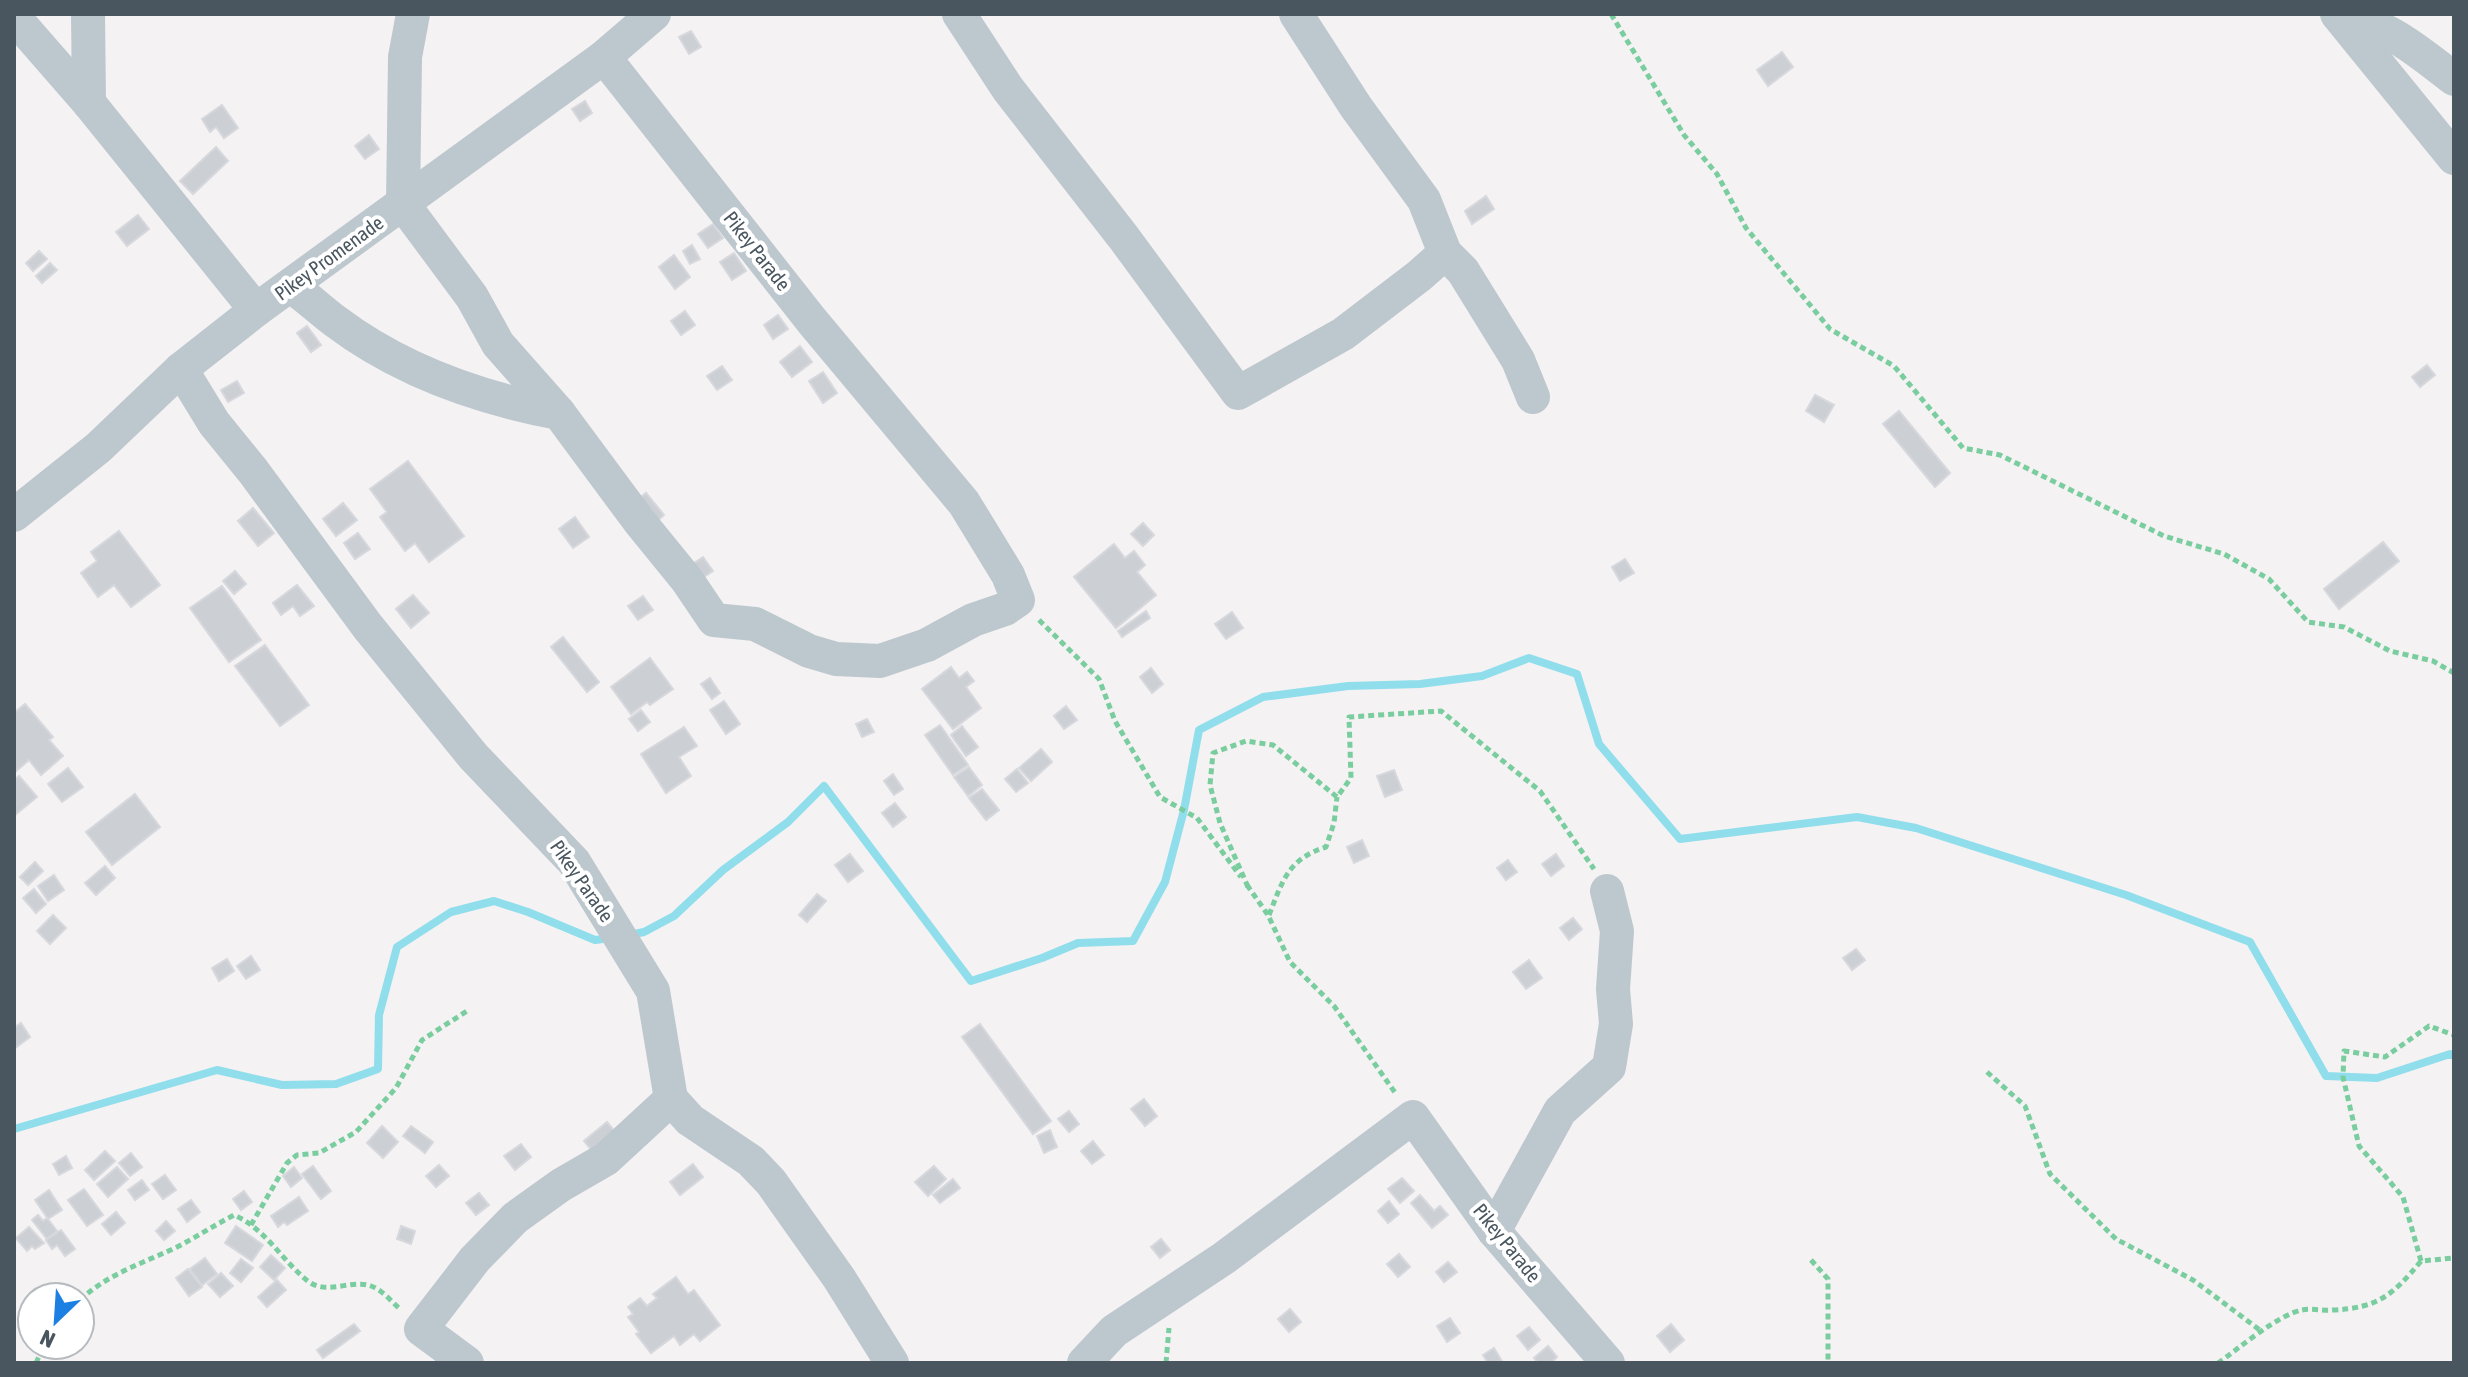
<svg xmlns="http://www.w3.org/2000/svg" width="2468" height="1377" font-family="'Asap Condensed',sans-serif">
	<rect width="100%" height="100%" fill="#f4f2f2"/>
	<g fill="none" stroke-linecap="round" stroke-linejoin="round">
		<g stroke="#90deec" stroke-width="8">
			<path d="M629,935L644,932L674,916L723,870L788,822L824,786L971,981L1042,958L1078,943L1133,941L1165,882L1184,810L1199,730L1263,697L1348,686L1420,684L1482,676L1529,658L1577,674L1599,744L1680,839L1857,817L1916,828L2126,895L2250,942L2326,1076L2377,1078L2450,1054L2454,1056"/>
			<path d="M14,1129L217,1070L282,1085L336,1084L378,1069L379,1015L397,947L451,912L494,901L528,912L595,940L611,938"/>
		</g>
	</g>
	<g fill="#cccfd4" stroke="#d6d8dd" stroke-width="2">
		<path d="M691,31L701,47L689,54L679,37Z"/>
		<path d="M1782,52L1793,67L1768,86L1757,70Z"/>
		<path d="M585,101L592,113L580,121L572,109Z"/>
		<path d="M222,105L238,128L224,138L216,127L210,132L202,119Z"/>
		<path d="M369,135L379,149L365,159L355,146Z"/>
		<path d="M216,147L228,161L193,194L180,181Z"/>
		<path d="M1486,196L1494,209L1472,224L1465,211Z"/>
		<path d="M138,215L149,229L127,246L116,232Z"/>
		<path d="M713,224L723,238L708,248L698,234Z"/>
		<path d="M692,245L700,259L690,264L683,251Z"/>
		<path d="M39,251L47,259L33,271L26,263Z"/>
		<path d="M734,253L746,271L732,280L720,262Z"/>
		<path d="M674,255L690,277L675,289L659,267Z"/>
		<path d="M50,263L57,270L42,283L36,276Z"/>
		<path d="M685,311L695,325L681,335L671,321Z"/>
		<path d="M778,315L788,329L773,339L764,325Z"/>
		<path d="M307,326L321,345L311,352L297,333Z"/>
		<path d="M800,346L812,362L792,377L780,362Z"/>
		<path d="M2427,365L2435,375L2420,387L2412,377Z"/>
		<path d="M722,366L732,380L717,390L707,376Z"/>
		<path d="M823,372L837,393L823,403L809,381Z"/>
		<path d="M237,381L244,393L228,402L221,390Z"/>
		<path d="M1815,395L1834,405L1824,422L1806,411Z"/>
		<path d="M1899,411L1950,473L1935,487L1883,424Z"/>
		<path d="M408,461L464,536L429,562L415,543L405,551L380,517L387,512L370,489Z"/>
		<path d="M646,493L664,515L655,523L637,500Z"/>
		<path d="M343,503L357,520L336,536L323,519Z"/>
		<path d="M253,508L274,533L258,546L238,521Z"/>
		<path d="M575,517L589,537L573,548L559,529Z"/>
		<path d="M1143,523L1154,535L1143,546L1131,534Z"/>
		<path d="M119,531L160,585L131,607L114,585L98,597L81,573L97,561L91,552Z"/>
		<path d="M358,533L370,549L355,559L344,543Z"/>
		<path d="M2383,542L2399,561L2339,609L2324,589Z"/>
		<path d="M1114,544L1125,558L1134,551L1145,565L1137,572L1156,595L1116,628L1074,577Z"/>
		<path d="M703,557L713,571L698,581L688,567Z"/>
		<path d="M1625,559L1634,573L1620,581L1612,567Z"/>
		<path d="M235,571L246,584L234,594L223,581Z"/>
		<path d="M297,585L314,606L300,616L293,606L281,615L273,603Z"/>
		<path d="M222,586L261,640L229,662L190,608Z"/>
		<path d="M413,595L429,613L411,628L396,609Z"/>
		<path d="M643,596L653,610L638,620L628,606Z"/>
		<path d="M1146,611L1150,618L1122,637L1118,631Z"/>
		<path d="M1232,612L1243,628L1226,639L1215,624Z"/>
		<path d="M563,637L599,682L587,692L551,647Z"/>
		<path d="M265,645L309,705L280,726L235,666Z"/>
		<path d="M650,658L673,689L650,705L647,702L631,714L611,687Z"/>
		<path d="M951,667L959,678L967,672L974,681L966,687L981,708L953,729L922,689Z"/>
		<path d="M1151,668L1163,684L1152,693L1140,677Z"/>
		<path d="M710,678L720,693L712,699L701,684Z"/>
		<path d="M724,701L740,724L726,734L710,710Z"/>
		<path d="M25,704L53,737L49,740L63,756L41,775L29,760L14,773V713Z"/>
		<path d="M1066,706L1077,720L1064,729L1054,716Z"/>
		<path d="M641,710L650,722L638,731L629,719Z"/>
		<path d="M867,719L874,732L862,737L856,724Z"/>
		<path d="M940,725L968,765L953,775L925,735Z"/>
		<path d="M962,726L978,747L966,756L951,735Z"/>
		<path d="M684,727L697,746L679,757L691,776L666,793L641,754Z"/>
		<path d="M1041,749L1052,762L1031,781L1019,768Z"/>
		<path d="M969,767L982,785L968,796L954,777Z"/>
		<path d="M68,768L83,787L62,802L48,784Z"/>
		<path d="M1017,769L1028,783L1016,792L1005,779Z"/>
		<path d="M1394,770L1402,790L1385,797L1377,776Z"/>
		<path d="M893,774L903,789L894,795L884,781Z"/>
		<path d="M19,776L37,797L14,816V780Z"/>
		<path d="M982,789L999,810L986,820L969,798Z"/>
		<path d="M135,794L160,827L112,865L86,832Z"/>
		<path d="M895,803L906,817L893,827L882,813Z"/>
		<path d="M1362,840L1369,856L1354,863L1347,847Z"/>
		<path d="M850,854L863,871L848,882L835,865Z"/>
		<path d="M1556,854L1564,866L1551,876L1542,864Z"/>
		<path d="M1508,860L1517,872L1506,880L1497,868Z"/>
		<path d="M35,862L43,871L28,885L20,877Z"/>
		<path d="M105,866L115,878L96,895L85,883Z"/>
		<path d="M54,875L64,890L48,901L38,886Z"/>
		<path d="M34,889L46,904L36,913L23,898Z"/>
		<path d="M817,894L826,901L807,922L799,915Z"/>
		<path d="M53,915L66,928L50,944L37,931Z"/>
		<path d="M1573,918L1582,929L1569,940L1560,928Z"/>
		<path d="M1856,949L1865,960L1852,970L1843,958Z"/>
		<path d="M251,956L260,970L246,979L237,966Z"/>
		<path d="M227,959L234,971L219,981L212,968Z"/>
		<path d="M1529,960L1542,978L1526,989L1513,972Z"/>
		<path d="M21,1023L30,1037L14,1049V1028Z"/>
		<path d="M980,1024L1051,1121L1033,1134L962,1037Z"/>
		<path d="M1144,1099L1157,1116L1145,1126L1131,1109Z"/>
		<path d="M1069,1111L1079,1124L1069,1132L1058,1119Z"/>
		<path d="M607,1122L616,1133L593,1152L584,1141Z"/>
		<path d="M382,1126L398,1142L383,1158L367,1143Z"/>
		<path d="M411,1126L433,1142L425,1153L403,1136Z"/>
		<path d="M1050,1130L1057,1147L1044,1153L1037,1136Z"/>
		<path d="M1093,1141L1104,1155L1092,1164L1081,1151Z"/>
		<path d="M521,1144L531,1157L515,1170L504,1156Z"/>
		<path d="M105,1151L115,1161L94,1180L85,1170Z"/>
		<path d="M131,1153L142,1167L130,1176L119,1163Z"/>
		<path d="M66,1156L72,1168L59,1175L53,1164Z"/>
		<path d="M693,1164L703,1177L680,1195L670,1182Z"/>
		<path d="M439,1165L449,1176L436,1187L426,1176Z"/>
		<path d="M313,1166L331,1191L321,1199L302,1174Z"/>
		<path d="M934,1166L946,1179L928,1196L915,1182Z"/>
		<path d="M117,1167L128,1179L108,1197L97,1184Z"/>
		<path d="M294,1167L302,1178L291,1187L283,1176Z"/>
		<path d="M165,1175L176,1190L163,1199L152,1184Z"/>
		<path d="M1402,1178L1414,1191L1400,1203L1388,1189Z"/>
		<path d="M953,1179L960,1188L940,1203L933,1195Z"/>
		<path d="M142,1180L149,1190L135,1200L128,1190Z"/>
		<path d="M84,1189L103,1215L87,1226L68,1200Z"/>
		<path d="M49,1190L62,1210L48,1219L35,1200Z"/>
		<path d="M244,1191L252,1202L241,1210L233,1199Z"/>
		<path d="M479,1193L489,1205L476,1215L466,1203Z"/>
		<path d="M1420,1195L1434,1211L1440,1206L1448,1215L1432,1228L1411,1203Z"/>
		<path d="M299,1197L308,1211L287,1225L284,1222L278,1227L271,1216Z"/>
		<path d="M191,1200L200,1212L187,1222L178,1209Z"/>
		<path d="M1389,1201L1399,1214L1388,1223L1378,1211Z"/>
		<path d="M116,1212L125,1223L111,1235L102,1224Z"/>
		<path d="M38,1215L43,1221L47,1218L57,1231L47,1239L32,1220Z"/>
		<path d="M166,1221L175,1231L164,1240L156,1231Z"/>
		<path d="M236,1226L263,1245L252,1261L225,1243Z"/>
		<path d="M401,1226L415,1231L411,1244L397,1239Z"/>
		<path d="M29,1227L44,1243L35,1249L32,1246L27,1251L16,1238Z"/>
		<path d="M61,1230L75,1249L65,1256L57,1245L52,1249L46,1240Z"/>
		<path d="M1161,1239L1170,1250L1160,1258L1151,1247Z"/>
		<path d="M1399,1254L1410,1267L1398,1277L1387,1264Z"/>
		<path d="M271,1255L285,1268L274,1280L260,1267Z"/>
		<path d="M205,1258L217,1274L202,1285L190,1269Z"/>
		<path d="M241,1259L253,1268L241,1282L230,1273Z"/>
		<path d="M1448,1262L1457,1272L1444,1282L1436,1272Z"/>
		<path d="M188,1269L202,1287L189,1296L176,1278Z"/>
		<path d="M221,1273L233,1286L220,1297L208,1284Z"/>
		<path d="M676,1277L688,1294L694,1290L720,1325L700,1341L694,1334L680,1345L674,1336L651,1353L636,1334L639,1332L628,1317L633,1314L628,1307L640,1298L647,1306L657,1298L653,1294Z"/>
		<path d="M277,1280L286,1290L267,1307L258,1297Z"/>
		<path d="M1290,1309L1301,1322L1289,1332L1278,1319Z"/>
		<path d="M1450,1318L1460,1333L1447,1342L1437,1326Z"/>
		<path d="M354,1324L360,1331L323,1358L317,1350Z"/>
		<path d="M1671,1324L1684,1340L1670,1352L1657,1336Z"/>
		<path d="M1529,1327L1540,1340L1528,1350L1517,1336Z"/>
		<path d="M1548,1346L1557,1357L1551,1363H1538L1534,1358Z"/>
		<path d="M1494,1348L1503,1363H1488L1483,1355Z"/>
	</g>
	<g fill="none" stroke-linecap="round" stroke-linejoin="round">
		<g stroke="#7acd9f" stroke-width="5" stroke-dasharray="6 4" stroke-linecap="butt">
			<path d="M1611,14L1684,135L1717,174L1746,228L1830,329L1894,366L1963,448L2000,455L2164,536L2224,554L2269,579L2308,622L2344,627L2390,651L2433,661L2454,673"/>
			<path d="M1039,620L1099,679L1115,721L1160,797L1197,818L1241,877"/>
			<path d="M1247,885L1268,915L1290,962L1334,1006L1396,1094"/>
			<path d="M1248,887L1220,823L1210,785L1213,753L1246,741L1273,745L1337,797L1351,778L1349,717L1441,711L1540,791L1594,869"/>
			<path d="M1269,915C1283,880 1288,859 1326,847L1334,823L1337,797"/>
			<path d="M1987,1072L2025,1106L2050,1174L2116,1239L2193,1280L2261,1331"/>
			<path d="M251,1225L287,1163L297,1155L319,1153L356,1132L396,1088L422,1040L467,1011"/>
			<path d="M1811,1260L1828,1279V1363"/>
			<path d="M2421,1261L2403,1197L2359,1146L2343,1077L2344,1051L2385,1057L2429,1026L2454,1035"/>
			<path d="M80,1300C109,1273 144,1263 179,1246C198,1236 215,1225 234,1215C265,1228 283,1262 309,1282C328,1295 351,1279 371,1286C382,1290 391,1301 400,1309"/>
			<path d="M36,1363L44,1345"/>
			<path d="M1166,1363L1169,1328"/>
			<path d="M2218,1363C2238,1349 2279,1314 2302,1310C2312,1308 2323,1311 2333,1310C2378,1308 2393,1295 2421,1261L2454,1258"/>
		</g>
		<g stroke="#bdc7ce" stroke-width="34">
			<path d="M88,14L89,103"/>
			<path d="M413,14L405,57L403,204L472,297L498,344L559,413"/>
			<path d="M959,14L1008,89L1124,238L1238,393L1343,334L1419,276L1445,253"/>
			<path d="M1296,14L1356,107L1424,200L1445,253L1463,271L1518,360L1533,397"/>
			<path d="M2337,14L2454,158"/>
			<path d="M2339,16C2381,20 2421,53 2454,79"/>
			<path d="M14,17L89,103L256,310"/>
			<path d="M292,287C307,297 320,310 335,321C401,371 479,398 559,413L639,521L687,580L714,620L755,624L809,651L836,659L880,661L927,645L973,620L1005,609L1018,600L1008,575L964,503L812,321L604,57"/>
			<path d="M181,369L214,423L253,471L368,627L473,756L574,862L653,991L671,1099L690,1120L751,1161L771,1182L839,1278L892,1363"/>
			<path d="M14,515L98,448L181,369L256,310L604,57L654,14"/>
			<path d="M1494,1231L1560,1111L1609,1067L1616,1024L1613,989L1617,931L1607,891"/>
			<path d="M467,1363L421,1329L475,1259L515,1218L561,1185L606,1159L671,1099"/>
			<path d="M1084,1363L1114,1331L1224,1258L1413,1117L1494,1231L1608,1363"/>
		</g>
	</g>
	<g text-anchor="middle" stroke-width="8" stroke-linejoin="round" paint-order="stroke">
		<g font-size="20" fill="#49565f" stroke="#fff">
			<text transform="translate(757 251) rotate(52)" y="7">Pikey Parade</text>
			<text transform="translate(329 258) rotate(-36)" y="7">Pikey Promenade</text>
			<text transform="translate(582 881) rotate(55)" y="7">Pikey Parade</text>
			<text transform="translate(1507 1243) rotate(51)" y="7">Pikey Parade</text>
		</g>
	</g>
	<rect width="2468" height="1377" fill="none" stroke="#49565f" stroke-width="32"/>
	<g transform="translate(56 1321) rotate(205)"><circle r="38" fill="#ffffff" stroke="#b6bbbf" stroke-width="2"/>
	<path d="M0-6L14 30L0 20L-14 30Z" fill="#1c80e3"/>
	<text y="-12" font-size="22" font-weight="bold" text-anchor="middle" fill="#49565f">N</text>
	</g>
</svg>
